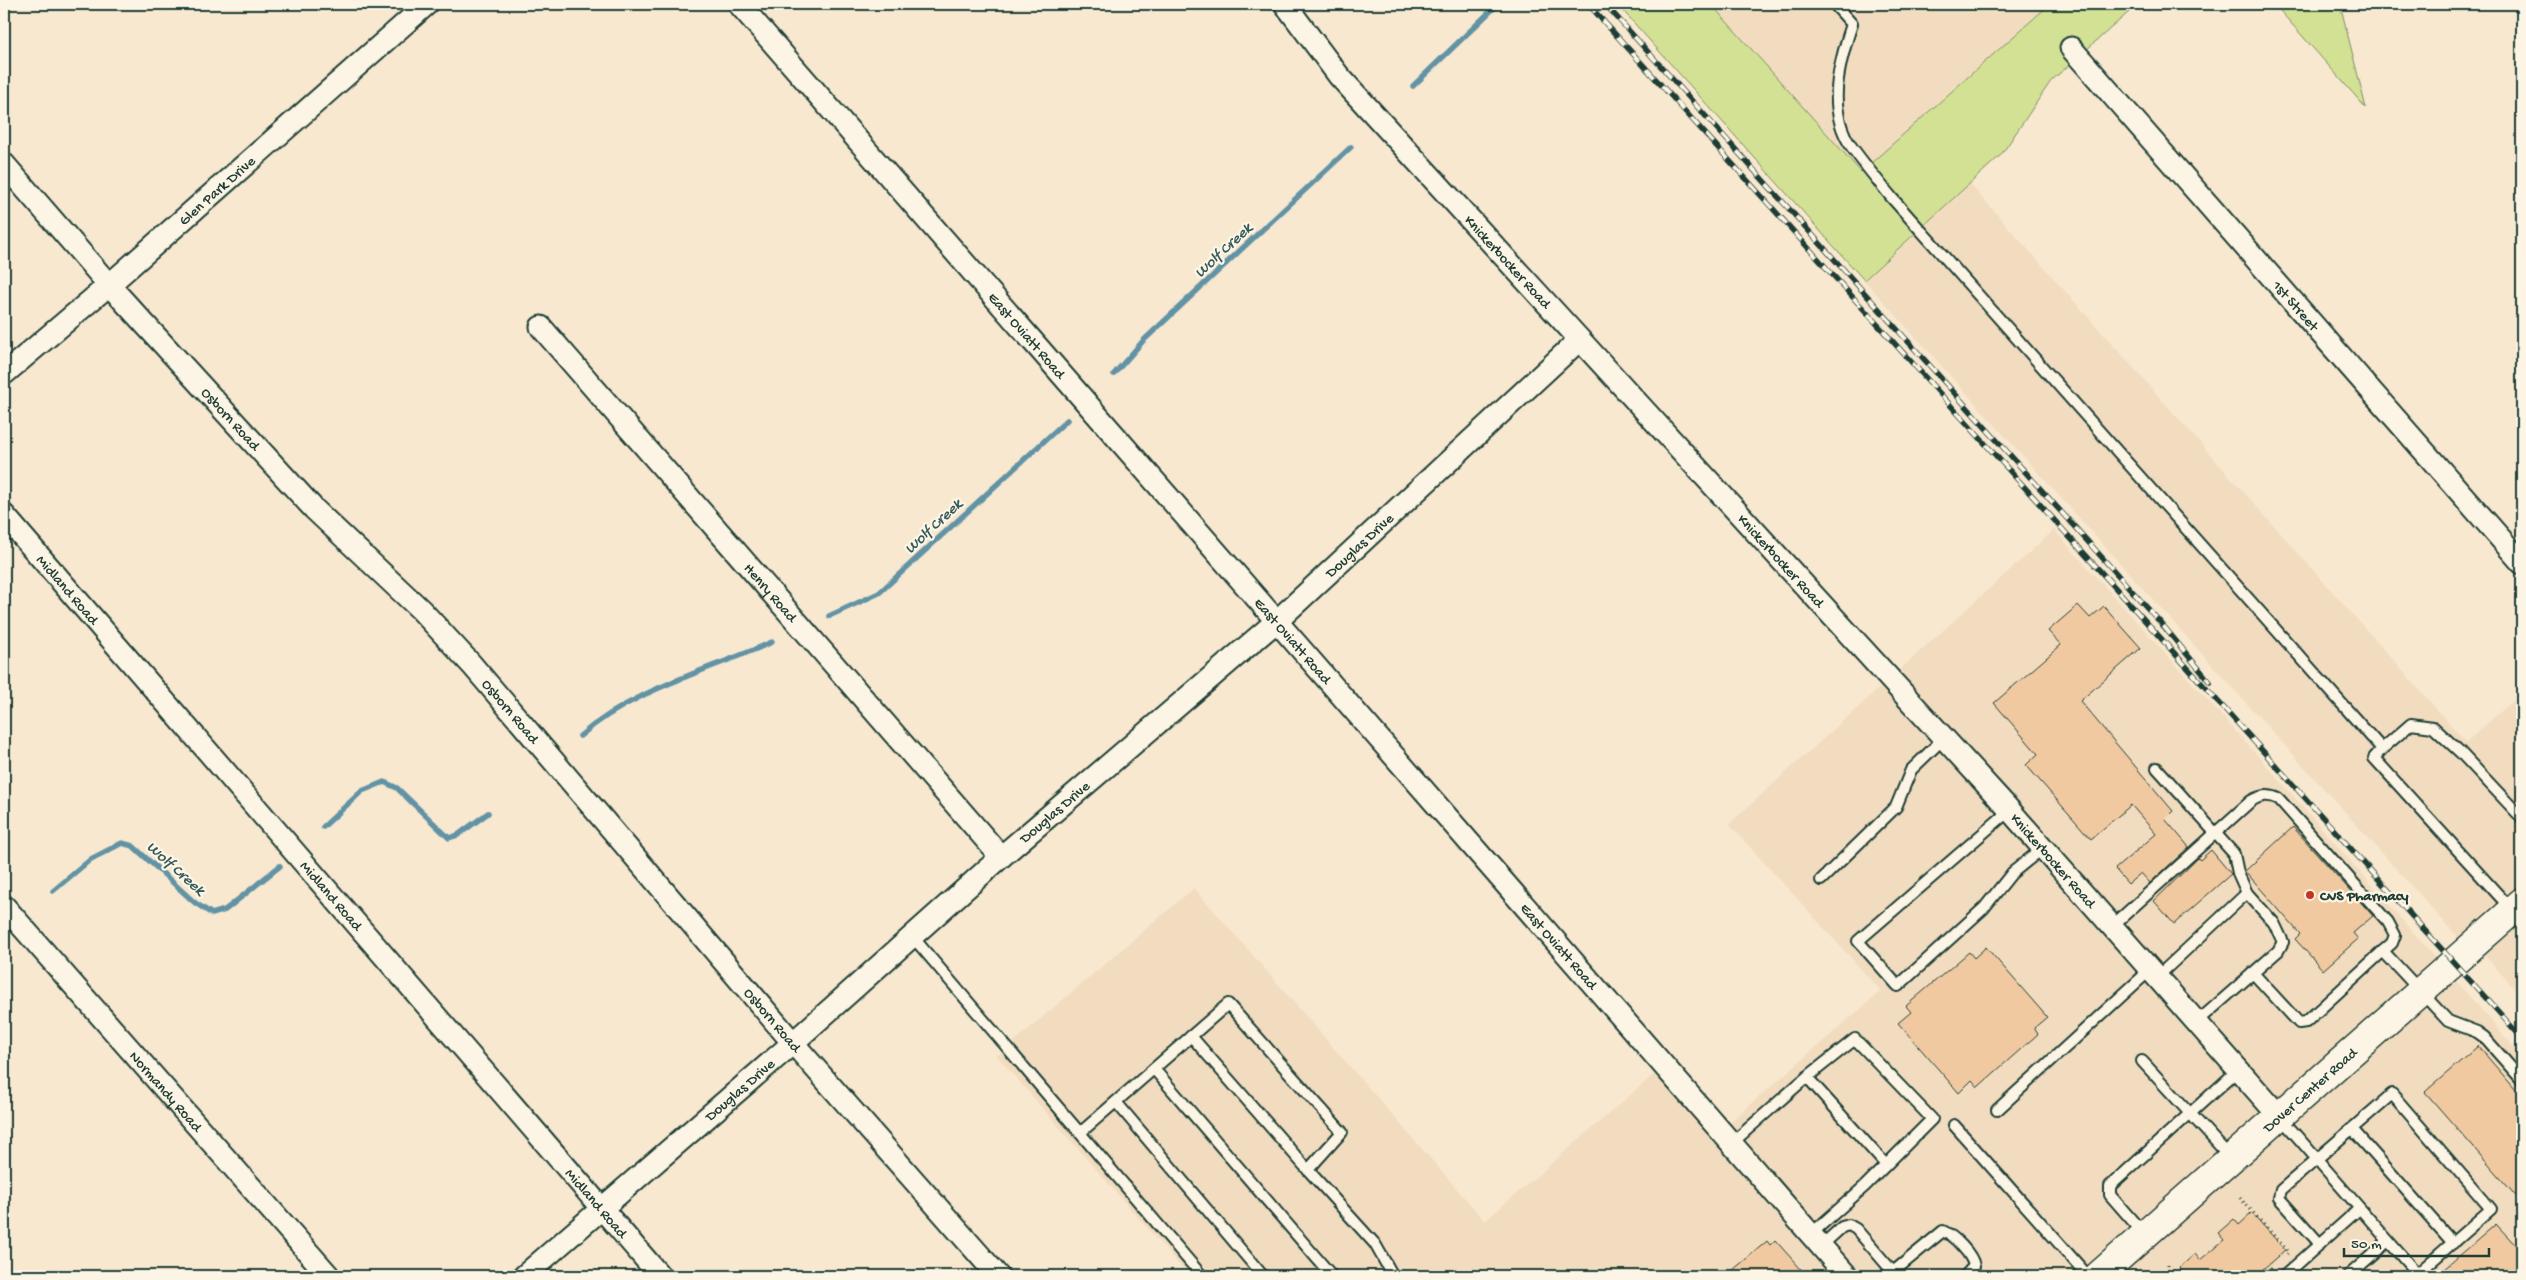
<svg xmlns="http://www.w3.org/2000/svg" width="2526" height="1280" font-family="'Gochi Hand',sans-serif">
	<rect width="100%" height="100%" fill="#f8e8d0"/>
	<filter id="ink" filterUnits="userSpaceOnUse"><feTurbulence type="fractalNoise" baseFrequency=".02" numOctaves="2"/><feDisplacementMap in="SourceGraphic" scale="10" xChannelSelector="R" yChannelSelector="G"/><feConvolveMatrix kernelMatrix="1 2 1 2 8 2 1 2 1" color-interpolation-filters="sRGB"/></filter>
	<g filter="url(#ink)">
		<g fill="#f2dcbf">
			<path d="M1711,4H2050L1861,172Z"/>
			<path d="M1970,184L2466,742L2522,693V997L2472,941L2466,946L1864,280Z"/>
			<path d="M2054,530L2268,767L2522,1056V1276H1189L997,1056L1194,888L1485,1221L1659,1070L1715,1135L1881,991L1729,824Z"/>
		</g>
		<g fill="#d3e194" stroke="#798f64">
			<path d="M1617,4H1711L1861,172L2050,4H2138L2051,81L2001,155L1864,280Z"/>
			<path d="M2274,4H2340L2366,108Z"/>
		</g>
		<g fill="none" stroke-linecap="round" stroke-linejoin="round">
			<g stroke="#6293a5" stroke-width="5.5">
				<path d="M1413,86L1498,4"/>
				<path d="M1114,374L1143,341L1351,147"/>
				<path d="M829,616L879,593L1067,420"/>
				<path d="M580,736C634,689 707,671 772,642"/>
				<path d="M323,827L362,791L384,782L397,788L449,838L458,835L488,813"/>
				<path d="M53,891L91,859L122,843L133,846L194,902L212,914L225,910L280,866"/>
			</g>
		</g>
		<g fill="#f0c9a0" stroke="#1f3d34">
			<path d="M2078,605L2090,618L2104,606L2141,648L2080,701L2173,811L2165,819L2189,847L2150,883L2141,873L2128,884L2115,869L2156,834L2131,805L2091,839L2026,765L2038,754L1994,703L2061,645L2048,631Z"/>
			<path d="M2293,827L2373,916L2353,933L2358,939L2323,970L2295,939L2300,934L2245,871Z"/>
			<path d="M2211,850L2231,874L2174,924L2154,901L2198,858L2200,860Z"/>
			<path d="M1986,947L2047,1017L2034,1028L2038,1034L1978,1087L1972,1080L1959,1093L1898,1023L1911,1012L1906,1006L1969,952L1974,958Z"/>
			<path d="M2478,1046L2522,1097V1203L2425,1092Z"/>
			<path d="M2252,1213L2285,1250L2255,1276H2181L2184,1274L2179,1268L2195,1254L2200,1260L2224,1240L2218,1233L2234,1219L2239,1225Z"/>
			<path d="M2496,1224L2522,1252V1276H2436Z"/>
			<path d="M1775,1240L1807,1276H1726L1767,1241L1770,1245Z"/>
		</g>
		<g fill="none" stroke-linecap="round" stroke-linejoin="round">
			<g stroke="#1f3d34" stroke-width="14">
				<g id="lane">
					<path d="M1834,4L1852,24C1839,63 1826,109 1851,146C1864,164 1878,181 1892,198L2382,749L2374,758L2522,921"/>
					<path d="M2382,749L2411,724L2433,727L2460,752L2522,818"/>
					<path d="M2157,768L2234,854L2238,873L2247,893L2274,923L2283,942L2278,951L2197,1022"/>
					<path d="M2010,810L1858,941L1898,986L1984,908L2012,873L2043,848"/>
					<path d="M1821,880L1896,807L1911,770L1944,738"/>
					<path d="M2112,926L2251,801C2261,795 2269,794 2279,799L2388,922L2395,935L2392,943L2383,951"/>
					<path d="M912,936L1202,1276"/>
					<path d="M2253,973L2299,1023L2306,1022L2383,951L2448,1021L2477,1032L2484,1037L2522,1080"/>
					<path d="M2157,977L2247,893"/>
					<path d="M1191,1036L1308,1170"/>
					<path d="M2142,1061L2231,1158"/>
					<path d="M1154,1069L1332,1276"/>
					<path d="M1807,1077L1886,1165"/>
					<path d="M1116,1102L1263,1276"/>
					<path d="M1997,1110L2150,970"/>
					<path d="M2281,1118L2419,1276"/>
					<path d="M1954,1125L2088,1276"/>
					<path d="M2352,1129L2453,1243"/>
					<path d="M1080,1133L1228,1004L1342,1132L1308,1170L1375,1244L1393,1276"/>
					<path d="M1732,1143L1801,1082L1855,1039L1932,1119L1865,1186L1811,1234"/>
					<path d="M2144,1234L2110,1195V1186L2238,1070"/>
					<path d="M2320,1244L2279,1198L2281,1190L2392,1094L2491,1209L2417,1274"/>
					<path d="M1821,1246L1842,1227L1849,1225L1856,1229L1893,1272"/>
					<path d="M1888,1276L1943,1231C1954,1236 1972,1254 1974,1266L1965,1276"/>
					<path d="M2284,1276L2359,1209"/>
					<path d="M2348,1276L2388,1241"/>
				</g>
			</g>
			<g stroke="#1f3d34" stroke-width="25">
				<g id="street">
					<path id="s1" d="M739,4L1847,1276"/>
					<path id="s2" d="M1285,4L1339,76L2006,806L2280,1117"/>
					<path id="s3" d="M2071,48L2522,563"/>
					<path id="s4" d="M4,164L109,285L314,509L421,610L472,665L793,1043L998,1276"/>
					<path id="s5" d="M541,327L1001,857"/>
					<path id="s6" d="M4,374L109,285L427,4"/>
					<path id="s7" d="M4,515L660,1276"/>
					<path id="s8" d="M4,906L329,1276"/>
					<path id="s9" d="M524,1276L786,1049L1001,857L1278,620L1579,340"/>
				</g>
			</g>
			<g stroke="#1f3d34" stroke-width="31">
				<g id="secondary">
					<path id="s10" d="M2098,1276L2522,902"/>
				</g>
			</g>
			<g stroke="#1f3d34" stroke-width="3" stroke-dasharray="1 4" stroke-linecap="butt">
				<path d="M2240,1198L2289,1252L2287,1254"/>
				<path d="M2168,1276V1262"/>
				<path d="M2263,1276L2271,1268"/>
			</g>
			<use href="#lane" stroke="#fcf5e5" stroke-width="10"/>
			<use href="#street" stroke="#fcf5e5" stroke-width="21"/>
			<use href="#secondary" stroke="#fcf5e5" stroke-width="28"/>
			<g stroke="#1f3d34" stroke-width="5.5">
				<g id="rail">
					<path d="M1588,4L2522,1038"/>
					<path d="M1605,4L2160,622L2210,682"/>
				</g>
			</g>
			<use href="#rail" stroke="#fcf5e5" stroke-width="4" stroke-dasharray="11" stroke-linecap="butt"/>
		</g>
	</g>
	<circle fill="#c8321e" stroke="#fcf5e5" stroke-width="2" cx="2310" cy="895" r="5"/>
	<g text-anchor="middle" stroke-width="4.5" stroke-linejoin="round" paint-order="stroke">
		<g font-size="15" fill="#1f3d34" stroke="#fcf5e5">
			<text dy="5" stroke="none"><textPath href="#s6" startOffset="281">Glen Park Drive</textPath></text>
			<text dy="5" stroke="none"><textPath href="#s2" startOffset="341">Knickerbocker Road</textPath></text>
			<text dy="5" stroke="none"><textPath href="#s3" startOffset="342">1st Street</textPath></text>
			<text dy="5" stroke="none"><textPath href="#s1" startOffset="439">East Oviatt Road</textPath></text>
			<text dy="5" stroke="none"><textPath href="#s4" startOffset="341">Osborn Road</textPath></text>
			<text dy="5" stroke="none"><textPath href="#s9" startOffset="1110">Douglas Drive</textPath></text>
			<text dy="5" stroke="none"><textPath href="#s2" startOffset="746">Knickerbocker Road</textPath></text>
			<text dy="5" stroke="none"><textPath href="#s7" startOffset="98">Midland Road</textPath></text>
			<text dy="5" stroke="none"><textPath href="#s5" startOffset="351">Henry Road</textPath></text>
			<text dy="5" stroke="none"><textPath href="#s1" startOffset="844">East Oviatt Road</textPath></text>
			<text dy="5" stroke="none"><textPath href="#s4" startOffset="746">Osborn Road</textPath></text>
			<text dy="5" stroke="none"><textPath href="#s9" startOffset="705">Douglas Drive</textPath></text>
			<text dy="5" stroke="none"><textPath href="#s2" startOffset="1151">Knickerbocker Road</textPath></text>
			<text dy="5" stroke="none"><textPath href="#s7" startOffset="502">Midland Road</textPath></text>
			<text dy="5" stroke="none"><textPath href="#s1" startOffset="1249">East Oviatt Road</textPath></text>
			<text dy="5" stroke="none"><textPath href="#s4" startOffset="1151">Osborn Road</textPath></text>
			<text dy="5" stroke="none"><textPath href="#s9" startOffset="285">Douglas Drive</textPath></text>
			<text dy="5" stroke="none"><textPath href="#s10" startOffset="282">Dover Center Road</textPath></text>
			<text dy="5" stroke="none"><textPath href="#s8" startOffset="246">Normandy Road</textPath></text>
			<text dy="5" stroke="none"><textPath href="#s7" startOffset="908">Midland Road</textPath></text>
		</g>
		<g font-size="15" font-weight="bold" fill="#1f3d34" stroke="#fcf5e5" text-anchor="start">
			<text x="2320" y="900">CVS Pharmacy</text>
		</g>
		<g font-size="16" font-style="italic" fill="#355a5a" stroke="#fcf5e5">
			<text transform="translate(1222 249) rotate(-43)" y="6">Wolf Creek</text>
			<text transform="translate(932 525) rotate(-43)" y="6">Wolf Creek</text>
			<text transform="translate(177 867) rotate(42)" y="6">Wolf Creek</text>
		</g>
	</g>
	<rect width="2526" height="1280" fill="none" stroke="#fcf5e5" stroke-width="20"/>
	<rect x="10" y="10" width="2506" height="1260" fill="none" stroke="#1f3d34" stroke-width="2" filter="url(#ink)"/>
	<path d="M2344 1248v8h145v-8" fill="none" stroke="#1f3d34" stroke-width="2.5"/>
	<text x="2351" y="1248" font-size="15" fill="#1f3d34" stroke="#fcf5e5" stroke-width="4" paint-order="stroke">50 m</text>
</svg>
